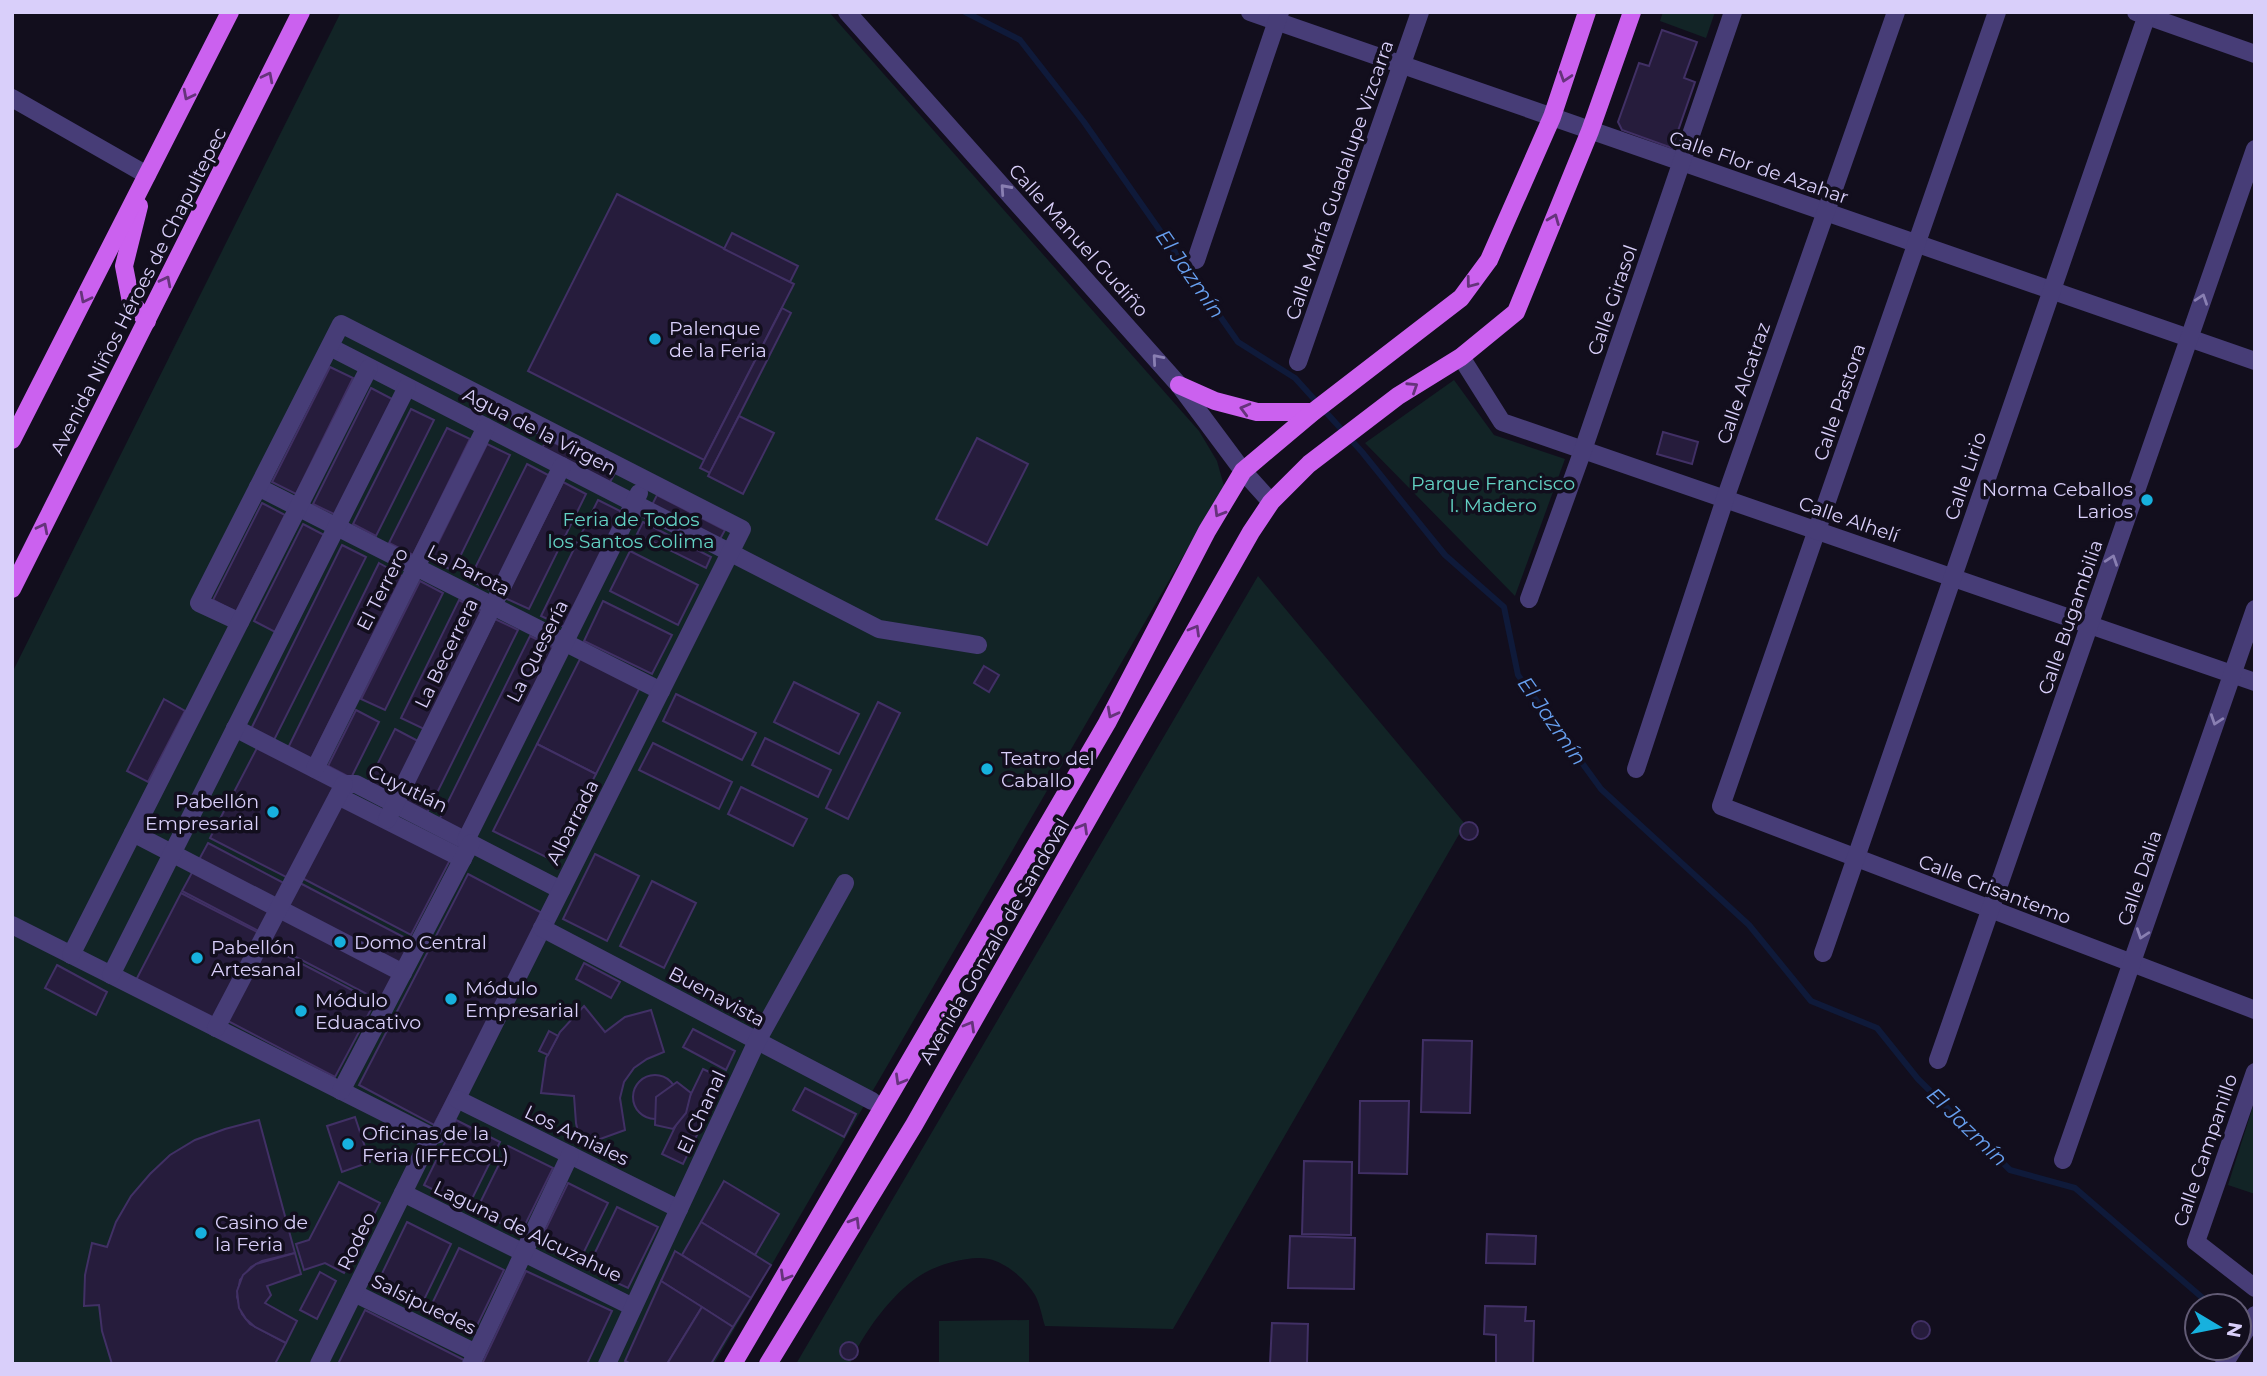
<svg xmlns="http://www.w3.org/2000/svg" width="2267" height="1376" font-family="Montserrat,sans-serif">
	<rect width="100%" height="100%" fill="#120e1d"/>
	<g fill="#122426">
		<path d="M341,12H829L1199,431L1217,461L1224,486L714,1364H12V673Z"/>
		<path d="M1663,12H1715L1706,38L1660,21Z"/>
		<path d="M1454,380L1494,435L1565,459L1515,596L1365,443Z"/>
		<path d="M1258,576L1465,824L1173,1329L1045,1326C1042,1317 1040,1304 1035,1295C1026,1280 1007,1263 989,1259C970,1255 936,1265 921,1275C893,1292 862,1334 850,1364H796Z"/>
		<path d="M2255,1100V1194L2228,1185Z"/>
		<path d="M1029,1320V1364H939V1321Z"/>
	</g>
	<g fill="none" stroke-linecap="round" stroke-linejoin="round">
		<path stroke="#0f1a3a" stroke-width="6" d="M965,12L1020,40L1084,122L1238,342L1295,378L1362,452L1445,555L1504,607L1518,675L1601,789L1749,925L1811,1001L1877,1028L1918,1079L2010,1170L2075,1188L2212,1306"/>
	</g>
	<g fill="#261c3c" stroke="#413065" stroke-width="2">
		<path d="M1662,30L1697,42L1684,78L1695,82L1672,148L1622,130L1618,122L1639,63L1649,66Z"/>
		<path d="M617,194L794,284L704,460L528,371Z"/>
		<path d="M732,233L798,266L790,282L724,249Z"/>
		<path d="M782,308L791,313L710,473L700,468Z"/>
		<path d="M330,367L353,378L296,494L272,482Z"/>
		<path d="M371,388L394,400L336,515L313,504Z"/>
		<path d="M411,409L434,420L376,536L353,524Z"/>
		<path d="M739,416L774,433L743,494L708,476Z"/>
		<path d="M447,428L470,439L413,555L389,543Z"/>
		<path d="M1663,432L1698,442L1692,464L1657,454Z"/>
		<path d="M977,438L1028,464L987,545L936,519Z"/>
		<path d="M547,439L615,473L609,484L541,450Z"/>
		<path d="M487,444L510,455L453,571L430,559Z"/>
		<path d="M527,464L550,476L492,591L469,580Z"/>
		<path d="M563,482L586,494L529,609L505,598Z"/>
		<path d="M657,495L725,530L719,541L651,507Z"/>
		<path d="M598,500L622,512L564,627L541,616Z"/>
		<path d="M262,503L285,515L236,612L213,600Z"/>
		<path d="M643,522L711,557L706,568L637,534Z"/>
		<path d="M303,524L326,536L277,633L254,621Z"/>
		<path d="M342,545L366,557L273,742L250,731Z"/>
		<path d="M630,551L698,585L678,625L610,591Z"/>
		<path d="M379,563L402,576L310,761L287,750Z"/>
		<path d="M420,581L443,593L385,710L361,699Z"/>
		<path d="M459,600L482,612L424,729L401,718Z"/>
		<path d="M603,601L672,635L652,674L584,641Z"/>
		<path d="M495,619L518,630L426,815L403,804Z"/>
		<path d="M530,636L554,648L461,833L438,822Z"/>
		<path d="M581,657L640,687L596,774L537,744Z"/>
		<path d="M984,666L999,675L989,692L974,683Z"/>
		<path d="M794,682L859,714L839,754L774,722Z"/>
		<path d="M676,694L756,733L742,760L663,721Z"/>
		<path d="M164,699L185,711L148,782L127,771Z"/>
		<path d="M878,702L900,713L848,819L826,808Z"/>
		<path d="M356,710L379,722L351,778L328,766Z"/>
		<path d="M395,729L418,741L390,797L367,785Z"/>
		<path d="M765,738L831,770L818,797L752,765Z"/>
		<path d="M653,743L732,782L719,809L639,770Z"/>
		<path d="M537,744L596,774L552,860L493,831Z"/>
		<path d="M258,746L335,787L288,878L210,838Z"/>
		<path d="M741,787L807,819L793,846L728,814Z"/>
		<path d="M341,803L450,860L411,935L302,878Z"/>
		<circle cx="1469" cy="831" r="9"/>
		<path d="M208,843L297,890L272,938L182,891Z"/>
		<path d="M595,854L639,876L607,941L563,919Z"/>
		<path d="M468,874L544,914L434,1125L359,1085Z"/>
		<path d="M652,881L696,903L664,968L620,946Z"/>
		<path d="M298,882L413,942L382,1002L267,942Z"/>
		<path d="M181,893L259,933L212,1021L135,982Z"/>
		<path d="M266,945L375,1002L335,1077L226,1020Z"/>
		<path d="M584,963L620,982L611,998L576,979Z"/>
		<path d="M57,965L107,992L96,1015L45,988Z"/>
		<path d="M584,1006L605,1032L625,1017L651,1010L664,1052L647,1059L634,1068L624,1082L620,1098L625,1130L581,1146L576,1123L574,1096L541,1093L546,1058L560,1032Z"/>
		<path d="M693,1029L735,1051L726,1070L683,1047Z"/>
		<path d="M549,1031L558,1036L548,1055L539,1051Z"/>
		<path d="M1423,1040L1472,1041L1470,1113L1421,1112Z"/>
		<path d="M703,1069L724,1079L683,1164L662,1154Z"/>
		<circle cx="655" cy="1097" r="22"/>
		<path d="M677,1082L691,1093L686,1113L673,1129L655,1125L656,1097Z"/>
		<path d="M805,1088L856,1114L844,1137L793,1110Z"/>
		<path d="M1360,1101H1409L1407,1174L1359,1173Z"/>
		<path d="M355,1117L370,1162L342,1172L327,1126Z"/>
		<path d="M259,1120L295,1253L262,1261L251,1267L240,1280L237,1297L242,1314L250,1324L286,1343L275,1364H112L102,1331L99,1305L84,1306L85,1275L92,1243L107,1247L116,1222L131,1196L150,1174L170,1155L195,1140L225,1129Z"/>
		<path d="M456,1120L500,1142L468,1207L424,1185Z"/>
		<path d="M508,1146L553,1168L521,1233L476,1211Z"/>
		<path d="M1304,1161L1352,1162L1351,1235L1302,1234Z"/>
		<path d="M724,1181L779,1214L755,1255L701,1222Z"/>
		<path d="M339,1182L380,1203L344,1273L325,1263L304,1270L296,1244L309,1240Z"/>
		<path d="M568,1183L608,1203L578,1264L538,1245Z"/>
		<path d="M617,1207L658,1227L628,1288L587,1269Z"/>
		<path d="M407,1222L451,1244L419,1310L375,1288Z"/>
		<path d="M701,1222L771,1265L751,1298L682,1255Z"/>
		<path d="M1487,1234L1536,1236L1535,1264L1486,1263Z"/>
		<path d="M1290,1236L1355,1238L1354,1289L1288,1288Z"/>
		<path d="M459,1248L504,1270L472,1336L427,1314Z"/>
		<path d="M675,1251L751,1298L733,1327L661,1281Z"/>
		<path d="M295,1253L301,1274L267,1286L271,1295L265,1303L297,1321L286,1343L255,1327L246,1319L239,1308L237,1291L243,1275L256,1264Z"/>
		<path d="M526,1271L612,1311L587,1364H482Z"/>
		<path d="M320,1272L336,1281L317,1319L300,1310Z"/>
		<path d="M661,1281L702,1307L667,1364H631L625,1361Z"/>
		<path d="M1485,1306L1526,1307L1525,1321H1534L1533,1364H1496V1335L1484,1334Z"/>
		<path d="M702,1307L733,1327L711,1364H667Z"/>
		<path d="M365,1310L466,1361L464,1364H338Z"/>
		<circle cx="1921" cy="1330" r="9"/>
		<path d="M1272,1323L1308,1324L1307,1364H1270Z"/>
		<circle cx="849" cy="1351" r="9"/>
	</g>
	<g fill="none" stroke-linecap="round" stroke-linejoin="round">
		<g stroke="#473d77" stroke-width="18">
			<path d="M847,12L1179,385L1243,471L1271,502"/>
			<path d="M1250,12L2255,361"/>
			<path d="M1997,12L1721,806L2255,1010"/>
			<path d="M2136,12L2255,54"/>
			<path d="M12,98L147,175"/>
			<path d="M1196,260L1280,12"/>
			<path d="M330,347L879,629L978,645"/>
			<path d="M1461,357L1502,422L2255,682"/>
			<path d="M1298,362L1420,12"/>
			<path d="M258,487L661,691"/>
			<path d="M1529,599L1583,450L1733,12"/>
			<path d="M235,728L344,784H356L561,890"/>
			<path d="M315,769L486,427"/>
			<path d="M1636,769L1725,499L1896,12"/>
			<path d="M338,796L463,859"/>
			<path d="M387,820L562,466"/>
			<path d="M133,833L403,973"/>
			<path d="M466,840L639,493"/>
			<path d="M12,925L431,1136L439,1134L742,529L341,324L199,603L240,622"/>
			<path d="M542,928L872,1101"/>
			<path d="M1823,953L2148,12"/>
			<path d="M71,955L369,368"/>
			<path d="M111,975L407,387"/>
			<path d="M216,1028L344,784"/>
			<path d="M1938,1060L2255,149"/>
			<path d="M2255,1072L2196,1242L2255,1288"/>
			<path d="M341,1091L471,843"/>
			<path d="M457,1099L679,1209"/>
			<path d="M2063,1160L2255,609"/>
			<path d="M403,1193L633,1307"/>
			<path d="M354,1293L476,1353"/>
			<path d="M2239,1341L2255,1315"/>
			<path d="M319,1364L431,1136"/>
			<path d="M471,1364L570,1155"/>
			<path d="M607,1364L757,1041L845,883"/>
			<path d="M2224,1364L2234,1348"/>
		</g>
		<g stroke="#cb61ef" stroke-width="18">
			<path d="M139,206L124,266L131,302L147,321"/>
			<path d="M1179,385L1215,401L1257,412H1313"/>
			<path d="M12,440L230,12"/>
			<path d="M12,589L301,12"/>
			<path d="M733,1364L1107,723L1207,531L1243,471L1313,412L1461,298L1489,260L1552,117L1587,12"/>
			<path d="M768,1364L914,1125L1251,532L1271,502L1309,464L1398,396L1461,357L1516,312L1590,131L1632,12"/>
		</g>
	</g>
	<defs><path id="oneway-chevron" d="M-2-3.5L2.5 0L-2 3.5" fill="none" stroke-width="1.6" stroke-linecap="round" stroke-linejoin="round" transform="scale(1.75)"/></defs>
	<g stroke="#65337b">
		<use href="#oneway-chevron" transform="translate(268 77) rotate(-63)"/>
		<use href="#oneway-chevron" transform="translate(1565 77) rotate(108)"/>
		<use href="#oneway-chevron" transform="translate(188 95) rotate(117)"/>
		<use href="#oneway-chevron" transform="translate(1554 219) rotate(-68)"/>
		<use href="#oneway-chevron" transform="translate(166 281) rotate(-63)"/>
		<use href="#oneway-chevron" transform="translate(1471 283) rotate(127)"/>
		<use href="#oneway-chevron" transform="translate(85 298) rotate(117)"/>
		<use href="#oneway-chevron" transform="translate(1413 387) rotate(-33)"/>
		<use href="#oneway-chevron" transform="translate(1245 409) rotate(-165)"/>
		<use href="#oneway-chevron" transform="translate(1219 512) rotate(121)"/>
		<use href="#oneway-chevron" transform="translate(43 528) rotate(-63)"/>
		<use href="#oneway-chevron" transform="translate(1195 630) rotate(-60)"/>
		<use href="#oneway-chevron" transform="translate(1112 713) rotate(118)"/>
		<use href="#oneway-chevron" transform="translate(1083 828) rotate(-60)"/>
		<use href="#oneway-chevron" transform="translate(970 1026) rotate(-60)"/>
		<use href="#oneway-chevron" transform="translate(900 1080) rotate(120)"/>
		<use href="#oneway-chevron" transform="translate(855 1222) rotate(-59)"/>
		<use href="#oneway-chevron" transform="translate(785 1276) rotate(120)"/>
	</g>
	<g stroke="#897fb2">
		<use href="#oneway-chevron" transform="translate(1005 189) rotate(-132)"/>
		<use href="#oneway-chevron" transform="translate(2202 299) rotate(-71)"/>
		<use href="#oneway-chevron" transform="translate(1157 359) rotate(-131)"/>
		<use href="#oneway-chevron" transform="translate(2112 560) rotate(-71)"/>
		<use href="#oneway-chevron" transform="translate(2216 720) rotate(109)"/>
		<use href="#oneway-chevron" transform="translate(2142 934) rotate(109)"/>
	</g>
	<g fill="#17b1de" stroke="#120e1d" stroke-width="2.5">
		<circle cx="655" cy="339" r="7"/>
		<circle cx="2147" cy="500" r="7"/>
		<circle cx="987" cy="769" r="7"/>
		<circle cx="273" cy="812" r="7"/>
		<circle cx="340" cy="942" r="7"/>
		<circle cx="197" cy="958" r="7"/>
		<circle cx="451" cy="999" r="7"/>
		<circle cx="301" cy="1011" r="7"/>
		<circle cx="348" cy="1144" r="7"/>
		<circle cx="201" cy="1233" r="7"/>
	</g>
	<g text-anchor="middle" stroke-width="7" stroke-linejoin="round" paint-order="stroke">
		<g font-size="19" fill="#d9cffa" stroke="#120e1d">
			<text transform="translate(1759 167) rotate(19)" y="7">Calle Flor de Azahar</text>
			<text transform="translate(1339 180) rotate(-71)" y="7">Calle María Guadalupe Vizcarra</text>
			<text transform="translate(1079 240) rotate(48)" y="7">Calle Manuel Gudiño</text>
			<text transform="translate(138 291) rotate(-63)" y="7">Avenida Niños Héroes de Chapultepec</text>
			<text transform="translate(1612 300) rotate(-71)" y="7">Calle Girasol</text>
			<text transform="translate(1743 383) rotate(-71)" y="7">Calle Alcatraz</text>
			<text transform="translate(1839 402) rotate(-71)" y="7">Calle Pastora</text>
			<text transform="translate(540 431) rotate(27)" y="7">Agua de la Virgen</text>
			<text transform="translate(1965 476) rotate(-71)" y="7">Calle Lirio</text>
			<text transform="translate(1849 519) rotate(19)" y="7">Calle Alhelí</text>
			<text transform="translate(469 570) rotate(27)" y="7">La Parota</text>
			<text transform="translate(382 589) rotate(-63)" y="7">El Terrero</text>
			<text transform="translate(2070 617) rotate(-71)" y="7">Calle Bugambilia</text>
			<text transform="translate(537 651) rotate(-63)" y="7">La Quesería</text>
			<text transform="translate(446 653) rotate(-64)" y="7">La Becerrera</text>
			<text transform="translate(408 788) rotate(26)" y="7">Cuyutlán</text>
			<text transform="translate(572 822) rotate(-63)" y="7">Albarrada</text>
			<text transform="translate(2139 878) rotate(-71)" y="7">Calle Dalia</text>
			<text transform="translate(1995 889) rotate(21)" y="7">Calle Crisantemo</text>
			<text transform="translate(994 941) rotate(-60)" y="7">Avenida Gonzalo de Sandoval</text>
			<text transform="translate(717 996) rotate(28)" y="7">Buenavista</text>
			<text transform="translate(701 1112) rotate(-65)" y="7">El Chanal</text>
			<text transform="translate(577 1135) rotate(26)" y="7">Los Amiales</text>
			<text transform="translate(2205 1150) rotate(-71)" y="7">Calle Campanillo</text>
			<text transform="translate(528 1231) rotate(26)" y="7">Laguna de Alcuzahue</text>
			<text transform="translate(356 1241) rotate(-64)" y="7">Rodeo</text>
			<text transform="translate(424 1304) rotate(26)" y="7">Salsipuedes</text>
		</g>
		<g font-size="19" fill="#d9cffa" stroke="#120e1d" text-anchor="start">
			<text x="669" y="335">Palenque<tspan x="669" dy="22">de la Feria</tspan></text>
			<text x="2133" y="496" text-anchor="end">Norma Ceballos<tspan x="2133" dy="22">Larios</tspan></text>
			<text x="1001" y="765">Teatro del<tspan x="1001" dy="22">Caballo</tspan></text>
			<text x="259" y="808" text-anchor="end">Pabellón<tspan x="259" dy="22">Empresarial</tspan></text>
			<text x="354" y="949">Domo Central</text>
			<text x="211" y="954">Pabellón<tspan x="211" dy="22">Artesanal</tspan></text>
			<text x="465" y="995">Módulo<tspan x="465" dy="22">Empresarial</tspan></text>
			<text x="315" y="1007">Módulo<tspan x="315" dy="22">Eduacativo</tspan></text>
			<text x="362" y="1140">Oficinas de la<tspan x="362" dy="22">Feria (IFFECOL)</tspan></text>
			<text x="215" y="1229">Casino de<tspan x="215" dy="22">la Feria</tspan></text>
		</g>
		<g font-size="19" fill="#63d2c4" stroke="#120e1d">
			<text x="1493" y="490">Parque Francisco<tspan x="1493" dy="22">I. Madero</tspan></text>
			<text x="631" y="526">Feria de Todos<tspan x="631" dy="22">los Santos Colima</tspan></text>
		</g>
		<g font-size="21" font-style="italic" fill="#679fef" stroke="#120e1d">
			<text transform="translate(1190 274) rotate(55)" y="7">El Jazmín</text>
			<text transform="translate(1552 721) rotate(55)" y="7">El Jazmín</text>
			<text transform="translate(1967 1127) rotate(44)" y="7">El Jazmín</text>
		</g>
	</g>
	<rect width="2267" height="1376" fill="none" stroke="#d9cffa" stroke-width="28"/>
	<g transform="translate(2218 1327) rotate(100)"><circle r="33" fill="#120e1d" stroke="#625b75" stroke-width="2"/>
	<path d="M0-5L12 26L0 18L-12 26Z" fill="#17b1de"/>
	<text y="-10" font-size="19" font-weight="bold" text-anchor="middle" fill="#d9cffa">N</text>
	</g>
</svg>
